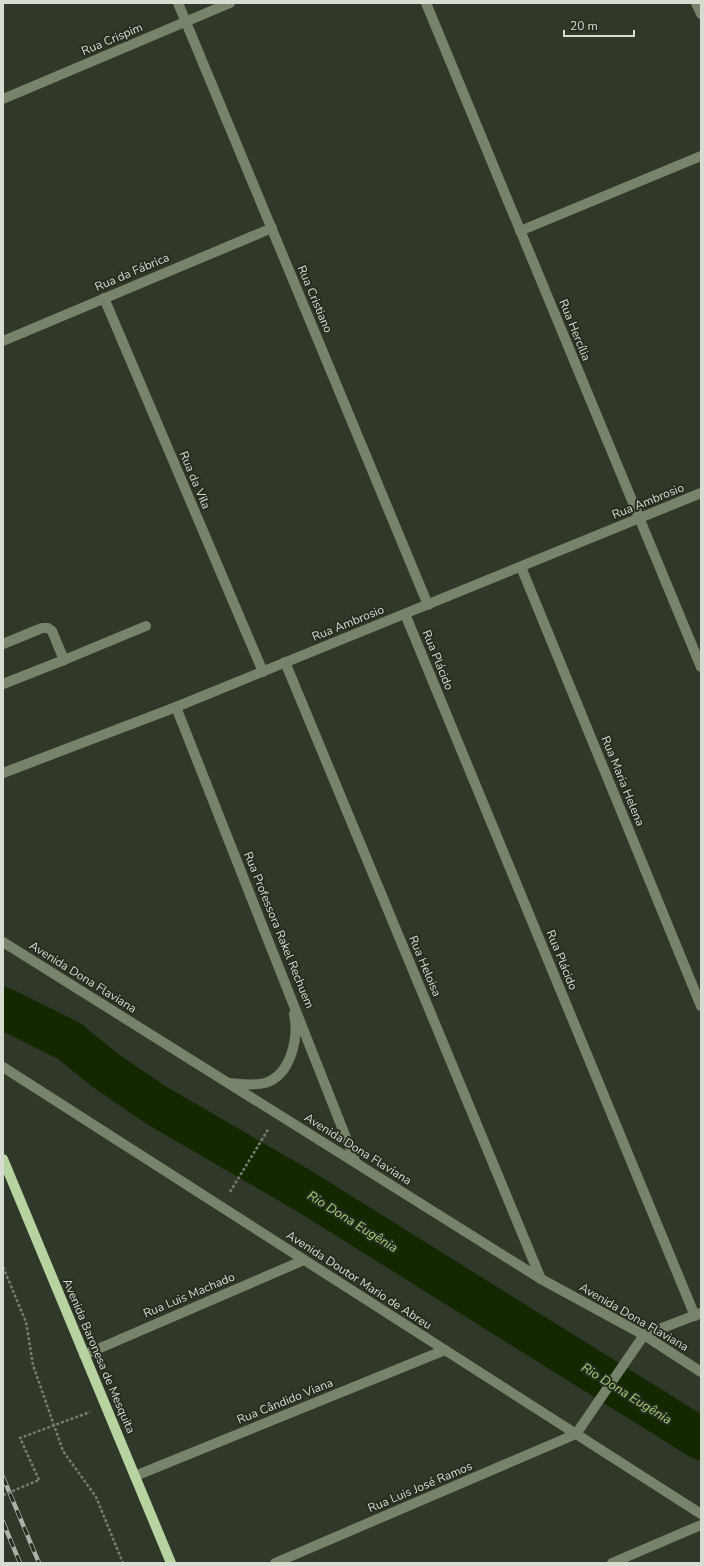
<svg xmlns="http://www.w3.org/2000/svg" width="704" height="1566" font-family="'Nunito Sans',sans-serif">
	<rect width="100%" height="100%" fill="#30382a"/>
	<g fill="none" stroke-linecap="round" stroke-linejoin="round">
		<path stroke="#142800" stroke-width="42" d="M3,1008L69,1041L106,1071L156,1105L304,1191L701,1439"/>
		<g stroke="#757c70" stroke-width="2.5" stroke-dasharray="3 2" stroke-linecap="butt">
			<path d="M230,1192L269,1128"/>
			<path d="M3,1267L26,1322L33,1365L63,1451L96,1497L123,1563"/>
			<path d="M39,1480L20,1438L90,1412"/>
		</g>
		<g stroke="#77846b" stroke-width="10">
			<path d="M178,3L428,605"/>
			<path d="M426,3L701,667"/>
			<path d="M696,3L701,14"/>
			<path d="M3,99L230,3"/>
			<path d="M520,231L701,156"/>
			<path d="M104,298L263,672"/>
			<path d="M3,341L272,228"/>
			<path d="M521,567L701,1006"/>
			<path d="M405,614L695,1316"/>
			<path d="M3,644L42,628H48L52,631L64,660L3,684"/>
			<path d="M64,660L146,626"/>
			<path d="M285,662L541,1279"/>
			<path d="M176,707L356,1163"/>
			<path d="M3,773L176,707L701,493"/>
			<path d="M3,942L541,1279L644,1335L701,1372"/>
			<path d="M3,1067L701,1514"/>
			<path d="M230,1083C241,1084 254,1086 265,1083C291,1075 299,1038 294,1014"/>
			<path d="M84,1355L304,1260"/>
			<path d="M135,1476L445,1350"/>
			<path d="M275,1563L576,1434L644,1335L701,1313"/>
			<path d="M612,1563L701,1525"/>
		</g>
		<path stroke="#b7d39f" stroke-width="10" d="M3,1159L171,1563"/>
		<g stroke="#abb1a6" stroke-width="4.5">
			<g id="rail">
				<path d="M3,1477L39,1563"/>
				<path d="M3,1522L20,1563"/>
			</g>
		</g>
		<use href="#rail" stroke="#272e20" stroke-width="3" stroke-dasharray="9" stroke-linecap="butt"/>
		<path stroke="#757c70" stroke-width="2.5" stroke-dasharray="3 2" stroke-linecap="butt" d="M3,1495L39,1480"/>
	</g>
	<g text-anchor="middle" stroke-width="4" stroke-linejoin="round" paint-order="stroke">
		<g font-size="12" fill="#d7dcd3" stroke="#272e20">
			<text transform="translate(112 39) rotate(-23)" y="4">Rua Crispim</text>
			<text transform="translate(132 272) rotate(-23)" y="4">Rua da Fábrica</text>
			<text transform="translate(315 299) rotate(67)" y="4">Rua Cristiano</text>
			<text transform="translate(575 330) rotate(68)" y="4">Rua Hercília</text>
			<text transform="translate(195 480) rotate(67)" y="4">Rua da Vila</text>
			<text transform="translate(648 501) rotate(-22)" y="4">Rua Ambrosio</text>
			<text transform="translate(348 623) rotate(-22)" y="4">Rua Ambrosio</text>
			<text transform="translate(438 660) rotate(68)" y="4">Rua Plácido</text>
			<text transform="translate(623 781) rotate(68)" y="4">Rua Maria Helena</text>
			<text transform="translate(279 930) rotate(68)" y="4">Rua Professora Rakel Rechuem</text>
			<text transform="translate(562 960) rotate(68)" y="4">Rua Plácido</text>
			<text transform="translate(425 966) rotate(67)" y="4">Rua Heloisa</text>
			<text transform="translate(83 977) rotate(32)" y="4">Avenida Dona Flaviana</text>
			<text transform="translate(358 1149) rotate(32)" y="4">Avenida Dona Flaviana</text>
			<text transform="translate(359 1280) rotate(33)" y="4">Avenida Doutor Mario de Abreu</text>
			<text transform="translate(189 1295) rotate(-23)" y="4">Rua Luis Machado</text>
			<text transform="translate(634 1317) rotate(30)" y="4">Avenida Dona Flaviana</text>
			<text transform="translate(99 1356) rotate(67)" y="4">Avenida Baronesa de Mesquita</text>
			<text transform="translate(285 1401) rotate(-22)" y="4">Rua Cândido Viana</text>
			<text transform="translate(420 1487) rotate(-23)" y="4">Rua Luis José Ramos</text>
		</g>
		<g font-size="13" font-style="italic" fill="#a4cf7b" stroke="#272e20">
			<text transform="translate(353 1221) rotate(32)" y="5">Rio Dona Eugênia</text>
			<text transform="translate(627 1393) rotate(32)" y="5">Rio Dona Eugênia</text>
		</g>
	</g>
	<rect width="704" height="1566" fill="none" stroke="#d7dcd3" stroke-width="8"/>
	<path d="M564 30v6h70v-6" fill="none" stroke="#d7dcd3" stroke-width="2"/>
	<text x="570" y="30" font-size="12" fill="#d7dcd3" stroke="#272e20" stroke-width="3" paint-order="stroke">20 m</text>
</svg>
